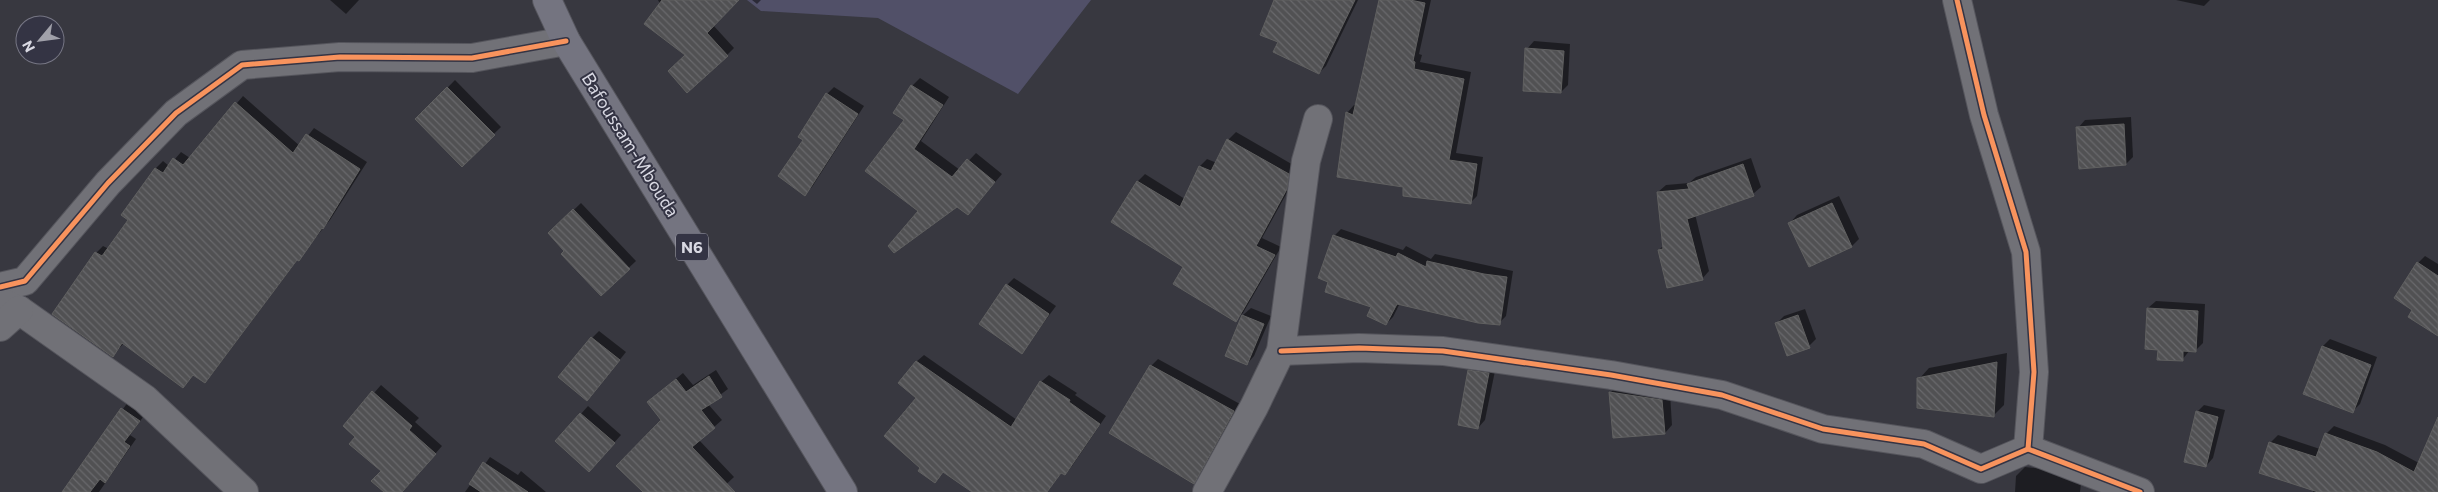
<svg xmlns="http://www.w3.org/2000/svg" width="2438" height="492" font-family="Commissioner,sans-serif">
	<defs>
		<pattern id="building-back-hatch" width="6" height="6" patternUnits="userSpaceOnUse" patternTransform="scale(1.25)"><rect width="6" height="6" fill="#515153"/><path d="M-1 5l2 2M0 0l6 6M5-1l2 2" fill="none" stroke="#69696c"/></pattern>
	</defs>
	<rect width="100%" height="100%" fill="#383840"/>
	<path fill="#515068" d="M747,0H1091L1018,94L878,18L761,11Z"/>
	<g fill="#0007">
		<path d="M330,0H359L346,14Z"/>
		<path d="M658,0H738L713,25L734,48L727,55H687Z"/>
		<path d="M752,0H761L757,4Z"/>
		<path d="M1275,0H1358L1326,66L1319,73L1280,41Z"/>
		<path d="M1381,0H1431L1419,54L1422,55L1420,62L1471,72L1456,153L1483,157L1477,196L1470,203L1405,186L1339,176L1347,113L1354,105L1357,106Z"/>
		<path d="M2176,0H2210L2204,6Z"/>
		<path d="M1534,41L1570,44L1568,85L1561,92L1527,49Z"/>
		<path d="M920,78L949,97L921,141L960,170L976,153L1002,174L968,214L957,205L920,211L906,120L895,113L912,86Z"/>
		<path d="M455,80L501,127L462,165L417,119Z"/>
		<path d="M834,87L864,106L812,187L804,194L805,139L827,94Z"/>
		<path d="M243,96L300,146L314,128L367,162L330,220L298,259L212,374L205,381L194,374L183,387L124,343L113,355L96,253L103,246L109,249L130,220L156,168L163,161L169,166L181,152L190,158Z"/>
		<path d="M2131,117L2133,157L2126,164L2078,128L2085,120Z"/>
		<path d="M1236,132L1295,166L1294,180L1262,238L1281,247L1243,313L1235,320L1185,266L1113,222L1138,181L1145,174L1185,199L1200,166L1207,159L1217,163L1228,140Z"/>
		<path d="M1751,158L1761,187L1753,194L1695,214L1709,271L1702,279L1659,250L1663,246L1658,192L1666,185L1689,183L1696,177Z"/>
		<path d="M1839,196L1859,239L1852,246L1810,266L1790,223L1797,215Z"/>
		<path d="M581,203L636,261L601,294L550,233Z"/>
		<path d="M1341,229L1403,250L1406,246L1431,259L1435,254L1513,271L1506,316L1499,323L1400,303L1393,317L1386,324L1373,307L1330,281L1334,236Z"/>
		<path d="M2425,256L2438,264V331L2414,310L2418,263Z"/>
		<path d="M1014,278L1056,306L1022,352L1007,285Z"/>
		<path d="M2156,301L2205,304L2203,343L2195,351L2190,350L2182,360L2159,348L2148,308Z"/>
		<path d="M1251,308L1271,316L1254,356L1247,364L1226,355L1243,315Z"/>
		<path d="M1805,309L1816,339L1809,346L1776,324L1784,316Z"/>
		<path d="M599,331L626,352L594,392L592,338Z"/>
		<path d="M2330,339L2377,357L2360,404L2352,412L2323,346Z"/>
		<path d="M2007,353L2004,405L1993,416L1919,379L1929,368Z"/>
		<path d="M924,355L1017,420L1041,382L1049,375L1077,393L1075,395L1106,416L1072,466L1065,474L1062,472L1047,492H974L944,471L935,481L922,468L916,362Z"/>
		<path d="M1158,359L1240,404L1200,475L1193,482L1151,366Z"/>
		<path d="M1477,363L1496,366L1485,420L1478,428L1469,371Z"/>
		<path d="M716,370L728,389L708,404L722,420L699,440L734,477L718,492H653L663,420L648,402L683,373L693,385Z"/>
		<path d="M381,385L419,418L415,422L442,446L402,492H386L382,471L357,437L345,426Z"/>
		<path d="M1618,385L1670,393L1672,425L1665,433L1610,393Z"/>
		<path d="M128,402L146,413L130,435L136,439L99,492H64Z"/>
		<path d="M2204,405L2225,410L2213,458L2206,466L2197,412Z"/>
		<path d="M588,406L621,435L596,463L557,441Z"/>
		<path d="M2438,420V492H2313L2314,489L2270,443L2278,435L2320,449L2326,434L2334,426L2385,445L2419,463Z"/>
		<path d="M490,457L518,475L521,471L546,492H465Z"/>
		<path d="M2025,467L2076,472L2082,475L2080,492H2015L2016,476Z"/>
	</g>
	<g fill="url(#building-back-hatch)" stroke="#606060">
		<path d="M662,0H739L707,33L728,56L687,93L668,71L685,55L644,24Z"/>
		<path d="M1274,0H1355L1319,74L1273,52L1278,42L1260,35Z"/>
		<path d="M1379,0H1410L1425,3L1413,61L1415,62L1414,69L1464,79L1449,160L1477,164L1471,204L1403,196V187L1337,177L1346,112L1353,115Z"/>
		<path d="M1525,48L1564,51L1561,93L1523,91Z"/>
		<path d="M911,85L943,105L914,149L952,177L967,159L995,182L968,215L957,207L894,253L888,246L918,211L865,171L904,120L893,113Z"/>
		<path d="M447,87L495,135L462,167L415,119Z"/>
		<path d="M826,93L858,114L805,196L778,176L803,140L798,137Z"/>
		<path d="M235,102L293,153L306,134L360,169L323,229L322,228L299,261L297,260L205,383L193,375L183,388L122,343L113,357L52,314L95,252L102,256L128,220L121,215L155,168L163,173L173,158L183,165Z"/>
		<path d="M2124,124L2126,165L2079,169L2076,127Z"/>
		<path d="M1227,139L1289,174L1287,189L1256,246L1275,255L1236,322L1173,284L1183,267L1111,222L1137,181L1180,207L1199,166L1211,171Z"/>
		<path d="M1743,164L1754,196L1687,219L1703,280L1667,288L1658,250L1663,249L1657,192L1689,189L1687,184Z"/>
		<path d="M1832,203L1852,247L1809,267L1788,223Z"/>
		<path d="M573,209L630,269L601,296L561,254L564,251L548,233Z"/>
		<path d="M1333,235L1396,257L1398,253L1426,267L1427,261L1484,274L1507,277L1500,325L1478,323L1397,304L1386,325L1367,316L1371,307L1325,292L1328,282L1318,278Z"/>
		<path d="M2417,262L2438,276V336L2408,317L2412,310L2394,298Z"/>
		<path d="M1006,284L1049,314L1022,354L979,324Z"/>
		<path d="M2147,308L2198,311L2196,352L2183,351V361L2157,360L2158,350L2145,349Z"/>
		<path d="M1242,315L1264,324L1247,365L1225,356Z"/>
		<path d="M1798,315L1810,348L1787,356L1775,323Z"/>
		<path d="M591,337L620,360L587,401L558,377Z"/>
		<path d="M2322,346L2371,365L2353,413L2303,394Z"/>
		<path d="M916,361L1011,427L1040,381L1070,400L1069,402L1100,424L1065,475L1061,473L1047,492H972L943,472L935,483L918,471L920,468L884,436L916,398L898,383Z"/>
		<path d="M1997,362L1994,417L1917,408V378Z"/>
		<path d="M1150,365L1234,411L1194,484L1109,433Z"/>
		<path d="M1468,370L1489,373L1478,429L1458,425Z"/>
		<path d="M709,376L722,397L701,410L715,428L692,447L735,492H643L616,466L661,420L647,402L676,379L686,392Z"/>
		<path d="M372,391L412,426L409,430L436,454L402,492H384L371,481L381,471L349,444L355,437L343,426Z"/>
		<path d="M1609,392L1662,400L1665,434L1613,438Z"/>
		<path d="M121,408L140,421L124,442L130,446L105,483L100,479L90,492H62Z"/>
		<path d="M2196,411L2218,417L2206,467L2184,462Z"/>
		<path d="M580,413L615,443L589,472L555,441Z"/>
		<path d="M2438,417V492H2318L2259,473L2269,442L2316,457L2325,433L2377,452L2414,472Z"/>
		<path d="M483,462L528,492H481L469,484Z"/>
	</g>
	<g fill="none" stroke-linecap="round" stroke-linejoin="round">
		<g stroke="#55555c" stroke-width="30">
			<g id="minor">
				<path d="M1957,0L1984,115L2026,252L2034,372L2028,449"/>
				<path d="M0,287L25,281L108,183L176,113L242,65L340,57L472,58L566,41"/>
				<path d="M0,302L19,310L145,399L244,492"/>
				<path d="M0,327L19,310"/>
				<path d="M1281,351L1359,348L1443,351L1611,375L1722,395L1823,429L1924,444L1981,469L2028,449L2140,492"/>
				<path d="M1207,492L1254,407L1281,351L1306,161L1318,119"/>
			</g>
		</g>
		<g stroke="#55555c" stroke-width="30">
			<path id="trunk" d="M547,0L566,41L843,492"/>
		</g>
		<use href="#minor" stroke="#717177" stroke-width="28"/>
		<use href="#trunk" stroke="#747480" stroke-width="28"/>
		<g stroke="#343444" stroke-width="8">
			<g id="cycleway">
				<path d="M1957,0L1984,115L2026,252L2034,372L2028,449"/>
				<path d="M0,287L25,281L108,183L176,113L242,65L340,57L472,58L566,41"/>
				<path d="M1281,351L1359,348L1443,351L1611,375L1722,395L1823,429L1924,444L1981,469L2028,449L2140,492"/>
			</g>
		</g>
		<use href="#cycleway" stroke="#f8935d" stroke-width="5"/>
	</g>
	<g text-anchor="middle" stroke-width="4" stroke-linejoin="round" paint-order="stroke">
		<rect fill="#343444" stroke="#a8a8b3" stroke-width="1" x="676" y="233.5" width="32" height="27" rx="4"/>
		<g font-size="16" font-weight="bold" fill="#d9d9e3">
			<text x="692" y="253">N6</text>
		</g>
		<g font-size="18" fill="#d9d9e3" stroke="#343444">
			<text transform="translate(630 145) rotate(58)" y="6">Bafoussam-Mbouda</text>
		</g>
	</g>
	<g transform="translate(40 40) rotate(241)"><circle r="24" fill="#343444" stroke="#767684"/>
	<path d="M0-4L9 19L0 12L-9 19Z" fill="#a1a1aa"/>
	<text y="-8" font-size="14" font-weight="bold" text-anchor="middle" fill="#d9d9e3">N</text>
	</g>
</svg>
